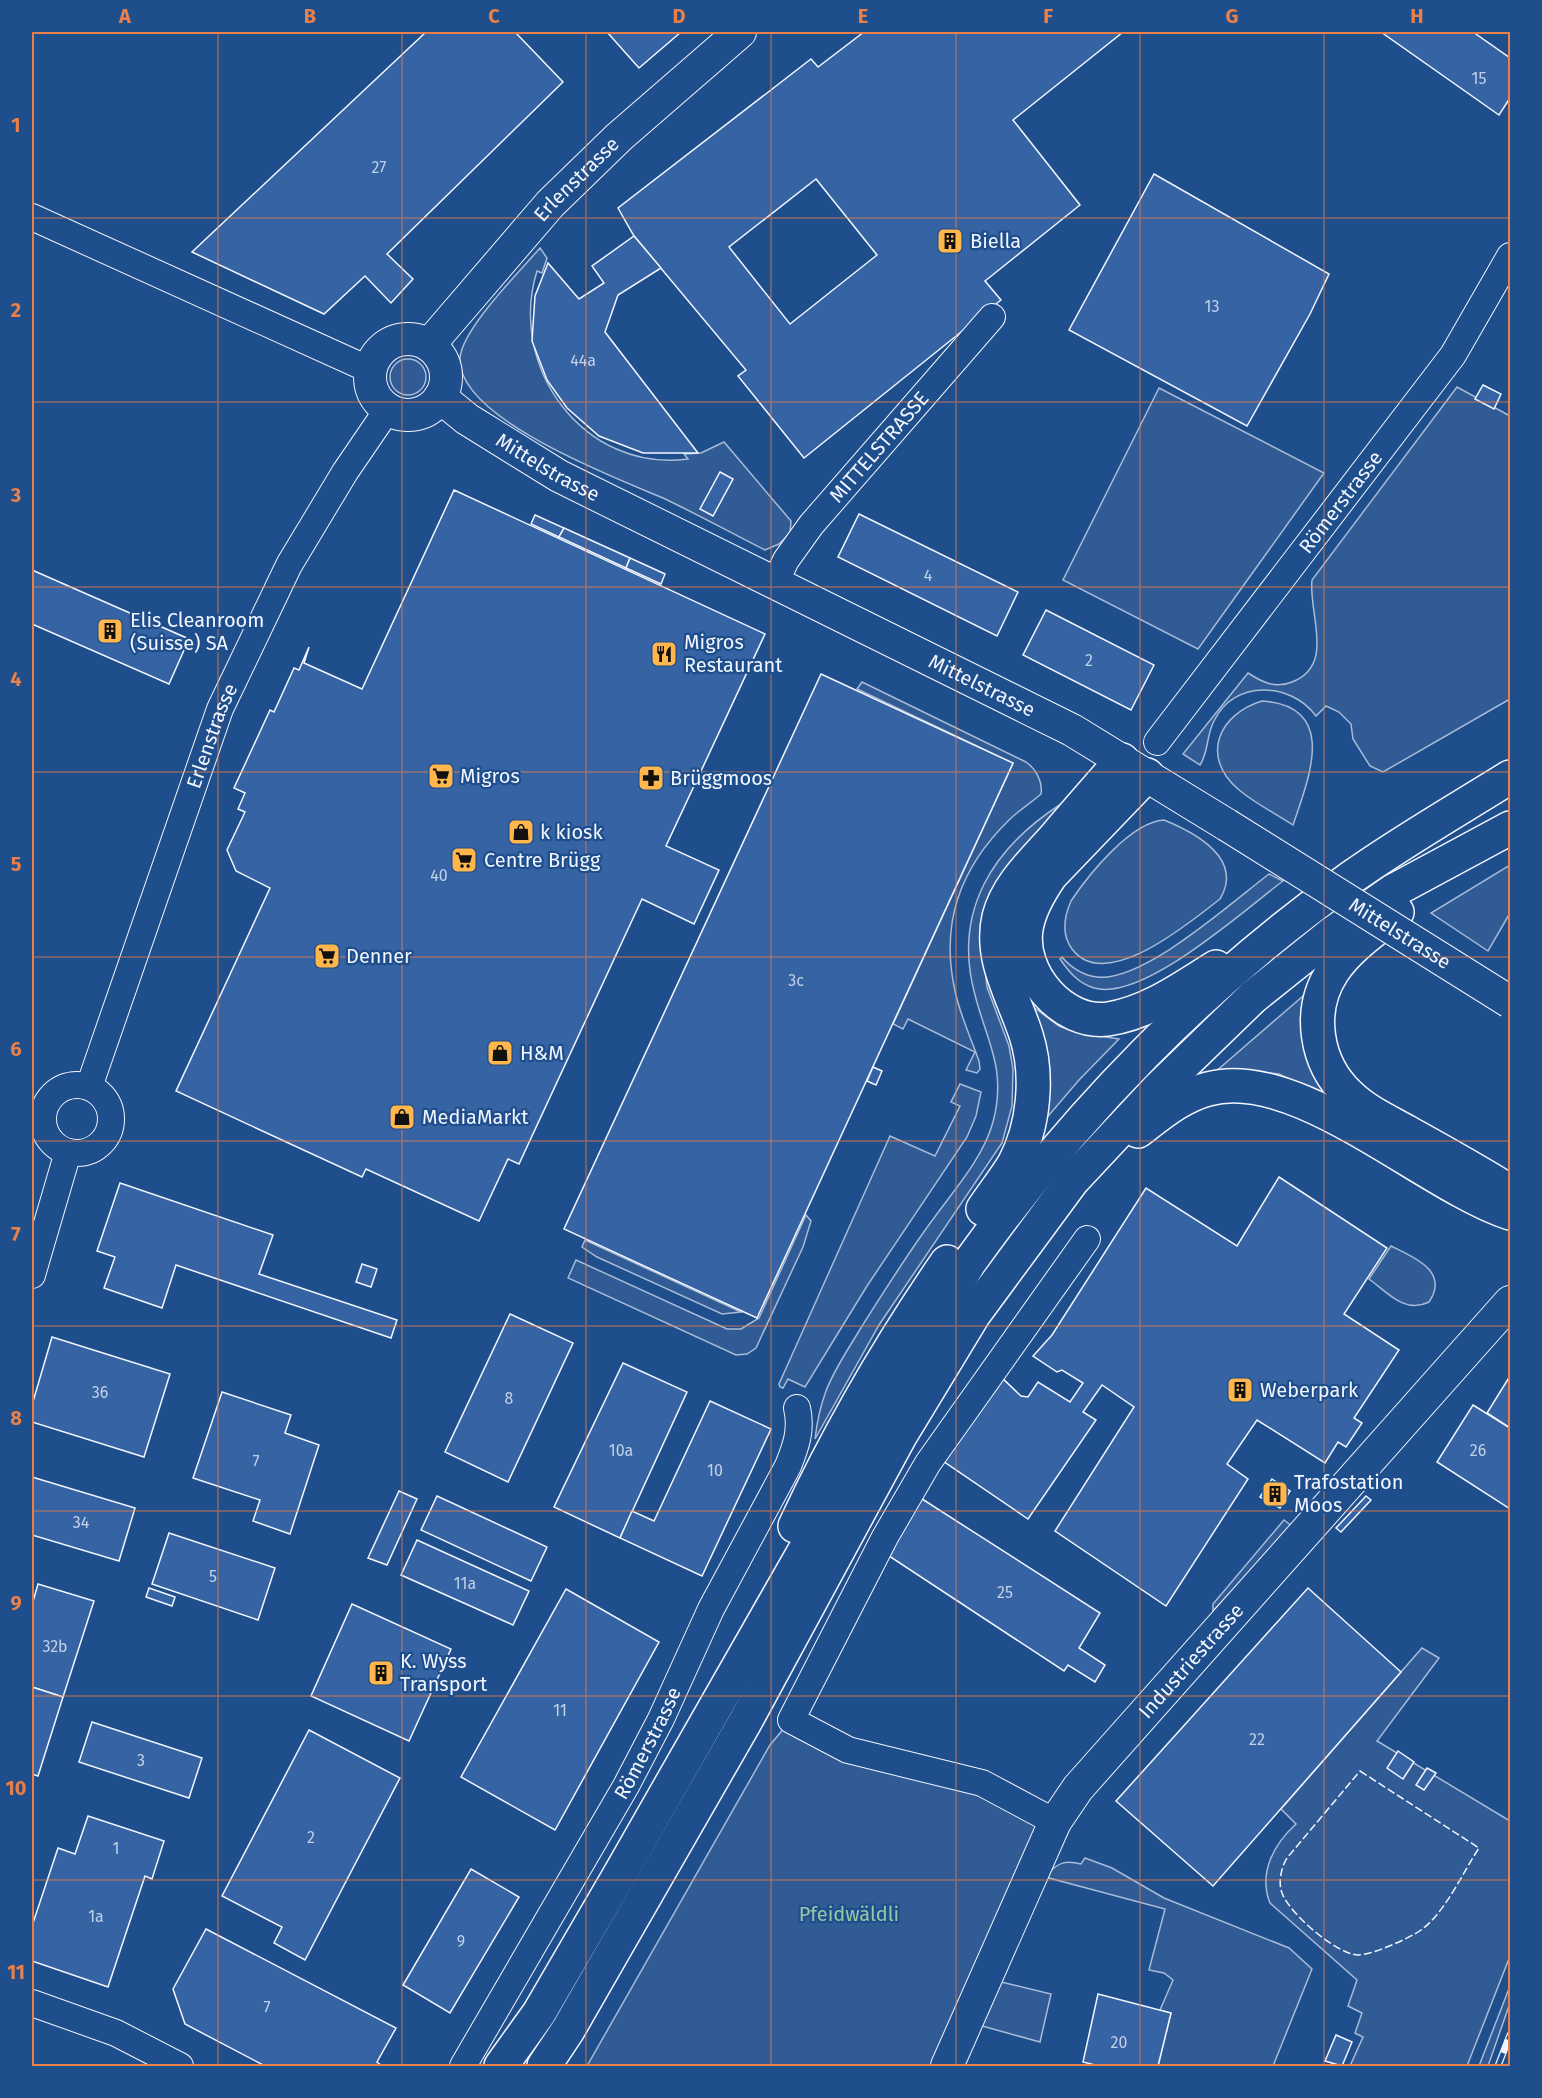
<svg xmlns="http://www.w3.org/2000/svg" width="1542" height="2098" font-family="'Fira Sans',sans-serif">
	<rect width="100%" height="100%" fill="#1f4e8c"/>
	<g fill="#305b95" stroke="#a8bbd7" stroke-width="1.5">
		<path d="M540,248L547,258L542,273L537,271C507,367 584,473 688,459L684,454L701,453L724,442L791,521L790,533L779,544L765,550C731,533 697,514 663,498C616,478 456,418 460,358C462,329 520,271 540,248Z"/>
		<circle cx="408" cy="377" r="18"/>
		<path d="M1457,387L1510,416V699L1383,772L1370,766L1353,739L1351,724L1339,712L1326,706L1316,716C1291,682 1234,679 1214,721C1206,736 1209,751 1200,765L1183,754L1248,673C1262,682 1275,689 1292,682C1336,665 1308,613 1312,580Z"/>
		<path d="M1159,388L1324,473L1198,649L1063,580Z"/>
		<path d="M862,682L1026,762C1036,769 1043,782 1041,794C1031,803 1019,810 1009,820C960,868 940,923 955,991C960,1015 971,1038 979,1061L980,1069L977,1073L966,1070L975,1052L908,1019L903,1029L893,1024L1013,763L857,689Z"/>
		<path d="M1262,701C1340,706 1308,780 1293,825C1275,813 1254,803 1238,789C1200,756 1219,714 1262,701Z"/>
		<path d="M1061,804H1063L983,948L987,987L1009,1046L1013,1069L1012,1106L1002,1143L879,1325L815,1439C817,1422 820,1407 826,1391C834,1370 847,1351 859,1331C883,1293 907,1254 934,1218C955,1189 983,1158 993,1122C1007,1069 987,1042 975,995C952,911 993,848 1061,804Z"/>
		<path d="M1164,820C1196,833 1244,859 1220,899C1190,922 1106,994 1072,949C1061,934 1064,917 1071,901C1089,874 1131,822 1164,820Z"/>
		<path d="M1510,865V913L1488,951L1431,913Z"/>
		<path d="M1269,874L1283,881C1244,910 1143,1002 1094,988C1078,983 1069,972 1060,959L1062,957C1070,967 1084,976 1097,977C1144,982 1232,902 1269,874Z"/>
		<path d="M1310,990L1341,1103L1279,1074L1246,1070L1214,1073Z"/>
		<path d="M1032,1006L1059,1026L1075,1032L1119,1039L1079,1080L1044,1121Z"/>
		<path d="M960,1084L981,1092L976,1116L967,1137L867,1286L805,1387L788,1379L783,1388L780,1387L779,1384L890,1136L935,1156L960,1106L951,1102Z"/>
		<path d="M806,1215L811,1221L803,1247L756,1348L747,1354L736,1355L568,1278L576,1260L727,1329H741L759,1318Z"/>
		<path d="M585,1240L741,1312L722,1314L597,1257L582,1247Z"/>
		<path d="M1391,1246C1413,1257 1450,1271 1429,1302C1405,1314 1388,1293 1369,1279Z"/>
		<path d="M1284,1520L1292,1526L1213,1611V1604Z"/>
		<path d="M1422,1648L1439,1658L1377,1741L1510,1821V1956L1467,2066H1350L1363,2037L1355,2033L1362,2013L1348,2006L1357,1980L1270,1903C1258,1873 1274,1844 1296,1824L1281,1809Z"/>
		<path d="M791,1720L1055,1822L947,2066H587L770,1745Z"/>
		<path d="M1085,1858L1112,1868L1164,1898L1289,1948L1312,1969L1273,2066H1158L1171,2013L1160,2010L1173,1980L1164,1973L1149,1970L1165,1909L1049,1878L1047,1875C1058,1862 1066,1860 1081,1864Z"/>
		<path d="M1001,1982L1051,1994L1040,2042L982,2026Z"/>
		<path d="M1510,1986V2003L1488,2066H1479Z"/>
	</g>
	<g fill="#3563a3" stroke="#f2f6ff" stroke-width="1.5" fill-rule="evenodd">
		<path d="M426,32H515L563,82L387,254L413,279L391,303L365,276L324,314L192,252Z"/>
		<path d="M607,32H681L639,68Z"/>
		<path d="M864,32H1123L1013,120L1080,205L985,281L1001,300L804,458L738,376L746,370L634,236L618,208L811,59L818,67ZM816,179L877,255L790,324L729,247Z"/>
		<path d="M1381,32H1473L1510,58V98L1499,115Z"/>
		<path d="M1154,174L1329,274L1310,314L1247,426L1069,330Z"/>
		<path d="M634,236L661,268L618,295L605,332L698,453H643L599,436L567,408L547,380L532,341L535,296L548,263L579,299L604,283L592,266Z"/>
		<path d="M1483,385L1501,394L1494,409L1475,399Z"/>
		<path d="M720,472L733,479L713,516L700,509Z"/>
		<path d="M454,490L765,634L666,846L719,870L694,924L642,899L519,1164L508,1159L479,1221L366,1169L362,1177L176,1091L270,888L236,871L227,850L245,812L238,809L245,793L234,788L270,710L274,712L294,668L299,670L309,647L304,663L362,689Z"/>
		<path d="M859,514L1018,592L997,636L838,557Z"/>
		<path d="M535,515L564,528L559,537L531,524Z"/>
		<path d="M564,528L630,558L626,568L559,537Z"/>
		<path d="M630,558L665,574L661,584L626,568Z"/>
		<path d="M32,570L189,639L169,684L32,624Z"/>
		<path d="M1046,610L1154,665L1131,710L1023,655Z"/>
		<path d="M821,674L1013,763L757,1318L564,1229Z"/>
		<path d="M873,1067L882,1071L876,1085L867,1081Z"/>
		<path d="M1279,1177L1387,1248L1344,1314L1399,1350L1354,1418L1362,1423L1346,1447L1338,1442L1325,1463L1257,1420L1227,1464L1248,1479L1166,1606L1055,1531L1134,1407L1102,1385L1083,1412L1096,1420L1028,1519L943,1461L1002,1378L1021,1396L1028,1397L1038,1382L1070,1402L1083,1383L1062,1370L1057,1372L1033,1356L1052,1335L1146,1188L1237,1246Z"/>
		<path d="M120,1183L273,1235L259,1274L397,1320L391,1338L176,1265L162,1308L104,1288L115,1257L97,1251Z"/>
		<path d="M362,1264L377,1269L371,1287L356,1282Z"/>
		<path d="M510,1314L573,1343L508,1482L445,1452Z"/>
		<path d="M52,1337L170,1374L144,1457L32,1422V1405Z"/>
		<path d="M623,1363L687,1392L620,1538L554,1507Z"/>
		<path d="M1510,1376V1428L1487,1413Z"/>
		<path d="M222,1392L291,1415L285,1433L319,1445L290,1534L253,1521L260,1500L193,1478Z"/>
		<path d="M710,1401L771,1429L702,1576L620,1538L632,1511L654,1521Z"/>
		<path d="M1473,1405L1510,1428V1509L1437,1462Z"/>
		<path d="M32,1477L135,1508L119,1561L32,1535Z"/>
		<path d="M1272,1479L1290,1491L1280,1508L1260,1497Z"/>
		<path d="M399,1491L417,1499L387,1565L368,1558Z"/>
		<path d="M437,1496L547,1547L531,1581L421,1530Z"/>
		<path d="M1366,1496L1371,1500L1341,1532L1336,1528Z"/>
		<path d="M919,1497L1100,1613L1079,1648L1105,1665L1095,1682L1068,1665L1064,1671L883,1552Z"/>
		<path d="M169,1533L275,1568L258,1620L152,1584Z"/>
		<path d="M417,1540L529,1591L513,1625L401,1575Z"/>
		<path d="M38,1584L94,1601L63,1697L32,1687V1605Z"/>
		<path d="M149,1588L175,1597L172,1606L146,1597Z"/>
		<path d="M1308,1588L1401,1672L1213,1886L1116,1801Z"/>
		<path d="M566,1589L659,1642L555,1830L461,1777Z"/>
		<path d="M352,1604L451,1649L409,1741L311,1696Z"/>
		<path d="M32,1687L63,1697L38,1776L32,1774Z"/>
		<path d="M92,1722L202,1758L189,1798L79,1762Z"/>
		<path d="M309,1730L400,1778L305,1960L274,1943L282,1927L222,1896Z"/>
		<path d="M1398,1751L1414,1762L1403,1779L1387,1768Z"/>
		<path d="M1427,1768L1436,1773L1424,1790L1416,1785Z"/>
		<path d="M88,1816L164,1841L152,1879L145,1876L108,1987L32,1961V1926L58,1848L75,1854Z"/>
		<path d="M471,1869L519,1897L450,2013L403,1985Z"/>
		<path d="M206,1929L396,2028L377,2062L382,2066H265L185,2024L173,1989Z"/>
		<path d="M1098,1994L1171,2013L1158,2066H1099L1083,2062Z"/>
		<path d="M1336,2035L1352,2042L1342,2066L1325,2061Z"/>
	</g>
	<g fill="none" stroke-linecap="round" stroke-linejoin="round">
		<g stroke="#f2f6ff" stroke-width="28">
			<g id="minor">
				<path d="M32,217L370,370"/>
				<path id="s1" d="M775,583L786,560L811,525L992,317"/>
				<path id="s2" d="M1157,742L1453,355L1510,256"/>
				<circle cx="77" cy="1119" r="34"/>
				<path id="s3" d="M89,1087L220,709L289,565L345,472L388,409"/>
				<path d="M32,1275L68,1152"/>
				<path d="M1055,1822L982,1783L848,1750L791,1720L885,1537L928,1463L1087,1239"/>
				<path d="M32,2003L116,2033L180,2066"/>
				<path id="s4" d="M463,2066L626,1786L661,1719L711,1609L788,1466C796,1446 802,1430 797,1408"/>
			</g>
		</g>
		<g stroke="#f2f6ff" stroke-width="34">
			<g id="major">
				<circle cx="408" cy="377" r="38"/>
				<path id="s5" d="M429,345L550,204L619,137L740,32"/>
				<path id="s6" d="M440,397L467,419L559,476L1072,730L1227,825"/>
				<path id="s7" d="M947,2066L1055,1822L1078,1788L1510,1302"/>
			</g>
		</g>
		<g stroke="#f2f6ff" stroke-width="36">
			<g id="highway">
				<path d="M1147,775L1051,875C1040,891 1029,909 1026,929C1019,973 1062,1025 1108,1019C1148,1013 1182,988 1216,967"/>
				<path d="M1397,912C1375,930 1349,947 1333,971C1307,1010 1315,1063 1349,1095C1365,1111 1387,1121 1407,1132C1441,1151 1476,1170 1509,1191"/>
				<path d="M1138,1131C1159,1115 1181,1096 1208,1089C1297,1064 1425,1185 1510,1213"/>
				<path d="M983,1209C993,1194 1005,1179 1014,1164C1034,1127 1039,1075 1026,1035C1014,997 989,959 999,917C1007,885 1035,860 1056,836C1078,810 1100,785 1122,760"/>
				<path d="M795,1526C838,1434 889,1346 947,1262"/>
				<path d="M501,2066L539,2013L620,1874L969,1263C1074,1115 1204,982 1352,877C1403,841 1457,810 1510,777"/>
				<path d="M544,2066L568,2030L745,1722L900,1436L974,1314L1072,1181L1159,1088L1253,997L1333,933L1393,891L1510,828"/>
			</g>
		</g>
		<use href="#minor" stroke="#1f4e8c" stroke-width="26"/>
		<use href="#major" stroke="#1f4e8c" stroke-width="32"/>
		<use href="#highway" stroke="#1f4e8c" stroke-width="33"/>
		<g stroke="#f2f6ff" stroke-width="7">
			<path id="rail" d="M1498,2066L1510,2035"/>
		</g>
		<use href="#rail" stroke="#1f4e8c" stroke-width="4.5" stroke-dasharray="14" stroke-linecap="butt"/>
		<g stroke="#f2f6ff" stroke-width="34" stroke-linecap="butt">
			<g id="major-bridge">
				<path id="s8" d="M1227,825L1510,1002"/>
			</g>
		</g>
		<use href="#major-bridge" stroke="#1f4e8c" stroke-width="32"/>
		<path stroke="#f2f6ff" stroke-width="1.5" stroke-dasharray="8 3" stroke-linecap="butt" d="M1360,1771L1479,1848C1463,1872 1445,1913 1421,1930C1410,1938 1372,1955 1358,1955C1336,1954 1289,1913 1282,1893C1278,1882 1281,1868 1287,1858Z"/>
	</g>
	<path fill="none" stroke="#ea8049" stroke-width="1.5" stroke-opacity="0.55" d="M218,32V2066M402,32V2066M586,32V2066M771,32V2066M956,32V2066M1140,32V2066M1324,32V2066M32,218H1510M32,402H1510M32,587H1510M32,772H1510M32,957H1510M32,1141H1510M32,1326H1510M32,1511H1510M32,1696H1510M32,1880H1510"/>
	<defs>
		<g id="building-square" transform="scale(1.35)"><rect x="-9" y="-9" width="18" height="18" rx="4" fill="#ffb74d" stroke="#1f4e8c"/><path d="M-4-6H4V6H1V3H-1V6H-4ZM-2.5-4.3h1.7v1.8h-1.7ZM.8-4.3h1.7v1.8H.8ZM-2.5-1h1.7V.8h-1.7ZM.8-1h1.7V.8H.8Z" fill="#111"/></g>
		<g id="restaurant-square" transform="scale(1.35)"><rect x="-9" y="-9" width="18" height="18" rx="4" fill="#ffb74d" stroke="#1f4e8c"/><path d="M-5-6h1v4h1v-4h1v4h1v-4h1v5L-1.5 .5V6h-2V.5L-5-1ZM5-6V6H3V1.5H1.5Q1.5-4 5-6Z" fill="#111"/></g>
		<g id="supermarket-square" transform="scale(1.35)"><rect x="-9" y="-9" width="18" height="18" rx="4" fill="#ffb74d" stroke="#1f4e8c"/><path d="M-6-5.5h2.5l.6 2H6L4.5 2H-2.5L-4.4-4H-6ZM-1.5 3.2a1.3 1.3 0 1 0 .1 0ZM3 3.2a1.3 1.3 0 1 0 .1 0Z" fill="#111"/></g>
		<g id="pharmacy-square" transform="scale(1.35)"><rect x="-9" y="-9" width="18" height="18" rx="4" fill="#ffb74d" stroke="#1f4e8c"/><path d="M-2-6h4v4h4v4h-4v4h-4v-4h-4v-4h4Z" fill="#111"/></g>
		<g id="shop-square" transform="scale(1.35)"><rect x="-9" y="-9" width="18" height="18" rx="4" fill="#ffb74d" stroke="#1f4e8c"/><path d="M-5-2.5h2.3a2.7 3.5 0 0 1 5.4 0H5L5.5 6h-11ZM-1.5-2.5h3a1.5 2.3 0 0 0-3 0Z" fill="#111"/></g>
	</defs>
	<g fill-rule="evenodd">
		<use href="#building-square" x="950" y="241"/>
		<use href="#building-square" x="110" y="631"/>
		<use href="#restaurant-square" x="664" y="654"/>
		<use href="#supermarket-square" x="441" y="776"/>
		<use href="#pharmacy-square" x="651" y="778"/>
		<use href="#shop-square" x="521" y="832"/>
		<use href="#supermarket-square" x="464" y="860"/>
		<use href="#supermarket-square" x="327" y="956"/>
		<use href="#shop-square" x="500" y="1053"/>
		<use href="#shop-square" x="402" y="1117"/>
		<use href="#building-square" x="1240" y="1390"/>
		<use href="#building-square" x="1275" y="1494"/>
		<use href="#building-square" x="381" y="1673"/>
	</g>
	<g text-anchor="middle" stroke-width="4.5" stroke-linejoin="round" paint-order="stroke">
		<g font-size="16" fill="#c3d1e8">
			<text x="1479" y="84">15</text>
			<text x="379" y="173">27</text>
			<text x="1212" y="312">13</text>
			<text x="583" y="366">44a</text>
			<text x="928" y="581">4</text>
			<text x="1089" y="666">2</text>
			<text x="439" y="881">40</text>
			<text x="796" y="986">3c</text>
			<text x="100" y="1398">36</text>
			<text x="509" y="1404">8</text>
			<text x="621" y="1456">10a</text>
			<text x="1478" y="1456">26</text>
			<text x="256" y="1467">7</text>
			<text x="715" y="1476">10</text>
			<text x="81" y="1528">34</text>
			<text x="213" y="1582">5</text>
			<text x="465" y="1589">11a</text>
			<text x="1005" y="1598">25</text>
			<text x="55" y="1652">32b</text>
			<text x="560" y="1716">11</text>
			<text x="1257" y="1745">22</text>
			<text x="141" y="1766">3</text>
			<text x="311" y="1843">2</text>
			<text x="116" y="1854">1</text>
			<text x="96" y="1922">1a</text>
			<text x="461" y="1947">9</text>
			<text x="267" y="2013">7</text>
			<text x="1119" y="2048">20</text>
		</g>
		<g font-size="20" fill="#f2f6ff" stroke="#1f4e8c">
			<text dy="7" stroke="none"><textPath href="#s5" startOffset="222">Erlenstrasse</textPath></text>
			<text dy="7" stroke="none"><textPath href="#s1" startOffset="172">MITTELSTRASSE</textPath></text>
			<text dy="7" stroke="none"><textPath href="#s6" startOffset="129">Mittelstrasse</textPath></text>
			<text dy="7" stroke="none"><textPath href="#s2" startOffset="302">Römerstrasse</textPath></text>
			<text dy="7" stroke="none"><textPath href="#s6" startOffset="615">Mittelstrasse</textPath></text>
			<text dy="7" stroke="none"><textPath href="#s3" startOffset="372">Erlenstrasse</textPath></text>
			<text dy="7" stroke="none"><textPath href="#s8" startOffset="204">Mittelstrasse</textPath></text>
			<text dy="7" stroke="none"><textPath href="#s7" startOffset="478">Industriestrasse</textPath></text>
			<text dy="7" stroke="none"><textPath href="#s4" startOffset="372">Römerstrasse</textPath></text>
		</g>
		<g font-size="20" fill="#f2f6ff" stroke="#1f4e8c" text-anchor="start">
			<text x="970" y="248">Biella</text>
			<text x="130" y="627">Elis Cleanroom<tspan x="130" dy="23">(Suisse) SA</tspan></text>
			<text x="684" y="649">Migros<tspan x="684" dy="23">Restaurant</tspan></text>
			<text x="460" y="783">Migros</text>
			<text x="670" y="785">Brüggmoos</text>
			<text x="540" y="839">k kiosk</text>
			<text x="484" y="867">Centre Brügg</text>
			<text x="346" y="963">Denner</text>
			<text x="520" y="1060">H&amp;M</text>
			<text x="422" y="1124">MediaMarkt</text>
			<text x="1260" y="1397">Weberpark</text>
			<text x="1294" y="1489">Trafostation<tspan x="1294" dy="23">Moos</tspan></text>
			<text x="400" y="1668">K. Wyss<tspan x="400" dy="23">Transport</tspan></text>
		</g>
		<g font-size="20" fill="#97c8a6" stroke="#1f4e8c">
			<text x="849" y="1921">Pfeidwäldli</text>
		</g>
	</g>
	<rect width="1542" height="2098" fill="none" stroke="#1f4e8c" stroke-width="66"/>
	<rect x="33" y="33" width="1476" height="2032" fill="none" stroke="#ea8049" stroke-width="2"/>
	<g font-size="20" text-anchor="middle" font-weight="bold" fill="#ea8049">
		<text x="125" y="23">A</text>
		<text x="310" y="23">B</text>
		<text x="494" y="23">C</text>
		<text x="679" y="23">D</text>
		<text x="863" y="23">E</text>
		<text x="1048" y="23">F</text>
		<text x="1232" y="23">G</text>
		<text x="1417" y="23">H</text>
		<text x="16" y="132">1</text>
		<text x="16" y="317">2</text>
		<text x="16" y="502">3</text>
		<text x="16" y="686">4</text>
		<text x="16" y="871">5</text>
		<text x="16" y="1056">6</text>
		<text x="16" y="1241">7</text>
		<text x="16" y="1425">8</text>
		<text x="16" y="1610">9</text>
		<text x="16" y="1795">10</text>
		<text x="16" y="1979">11</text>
	</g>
</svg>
